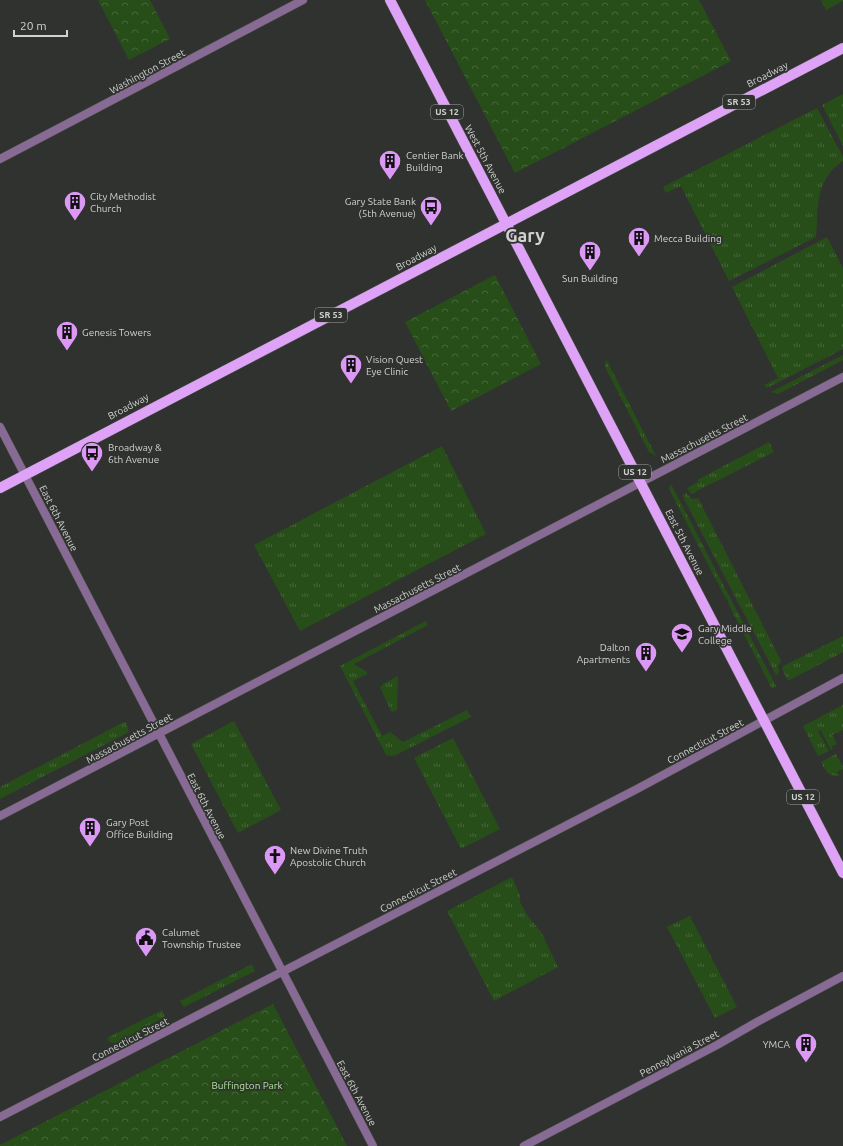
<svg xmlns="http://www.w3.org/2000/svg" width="843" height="1146" font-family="Ubuntu,sans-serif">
	<defs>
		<pattern id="grass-tufts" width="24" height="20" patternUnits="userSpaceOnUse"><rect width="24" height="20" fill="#274e18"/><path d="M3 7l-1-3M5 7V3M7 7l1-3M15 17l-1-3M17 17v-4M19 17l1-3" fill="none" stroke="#456739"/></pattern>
		<pattern id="forest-crowns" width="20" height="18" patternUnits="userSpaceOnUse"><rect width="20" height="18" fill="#274e18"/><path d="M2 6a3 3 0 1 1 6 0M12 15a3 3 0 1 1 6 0" fill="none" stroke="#456739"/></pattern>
	</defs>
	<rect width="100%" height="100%" fill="#30322f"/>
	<g fill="url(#grass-tufts)">
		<path d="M821,0H843V1L826,10Z"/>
		<path d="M843,94V146L822,105Z"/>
		<path d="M817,108L843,157V161C814,181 819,206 816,237L729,281L681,186L666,193L663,187Z"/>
		<path d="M827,237L843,268V349L767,388L764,385L778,378L732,287Z"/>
		<path d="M843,355V360L778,394L771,392Z"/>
		<path d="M606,359L656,456L649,452L605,367Z"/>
		<path d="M769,442L774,452L695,492V493L691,494L687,488L698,482L697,480Z"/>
		<path d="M442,446L486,534L300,631L254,545Z"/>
		<path d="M671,484L776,686L772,689L728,603V600L726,599L670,491L669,488Z"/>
		<path d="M686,493L692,499L698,498L781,661L778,666L779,673L776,675L682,495Z"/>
		<path d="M426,621L428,625L354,664L367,672V674L353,681L382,736L390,732L403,742L467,710L471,717L396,755L391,756L386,755L340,666Z"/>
		<path d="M843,636V652L788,681L782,669L783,666Z"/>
		<path d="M398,676L397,710L393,712L391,711L380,687L383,684Z"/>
		<path d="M843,705V730L832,735L837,744L832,746L833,749L831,750L821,731L819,730L818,731L829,751L818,756L803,726Z"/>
		<path d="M234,721L281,810L238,833L191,744Z"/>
		<path d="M124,722H126L129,732L0,799V787Z"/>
		<path d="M453,738L500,829L461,849L414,758Z"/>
		<path d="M836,754L843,767V769L837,772L840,776C828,776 826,772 821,762Z"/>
		<path d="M512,877L520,895V902L527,915L541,932L558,967L494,1001L447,911Z"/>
		<path d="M690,916L737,1007L715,1018L667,927Z"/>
		<path d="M252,964L255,971L184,1007L180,1001Z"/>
		<path d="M162,1010L165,1017L116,1043C112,1043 109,1043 107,1038Z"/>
	</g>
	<g fill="url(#forest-crowns)">
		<path d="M98,0H150L170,39L129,60Z"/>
		<path d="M425,0H699L731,61L515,173Z"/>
		<path d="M495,275L541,364L451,411L405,322Z"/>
		<path d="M273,1004L347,1146H0V1145Z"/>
	</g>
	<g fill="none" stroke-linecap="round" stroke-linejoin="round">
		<g stroke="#4d4f4c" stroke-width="9">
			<g id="minor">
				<path d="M0,159L303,0"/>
				<path d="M0,427L373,1146"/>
				<path d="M0,1117L637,789L843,678"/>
				<path d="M524,1146L717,1045L757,1022L843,976"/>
			</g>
		</g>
		<g stroke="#4d4f4c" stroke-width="9">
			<path id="tertiary" d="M0,816L843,377"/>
		</g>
		<g stroke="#4d4f4c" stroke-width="11">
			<g id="primary">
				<path d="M390,0L843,873"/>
				<path d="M0,488L843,48"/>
			</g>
		</g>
		<use href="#minor" stroke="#886b94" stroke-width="8"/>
		<use href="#tertiary" stroke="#886b94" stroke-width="8"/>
		<use href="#primary" stroke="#dea3f7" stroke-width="10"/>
	</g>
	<defs>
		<g id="building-pin" transform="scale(1.15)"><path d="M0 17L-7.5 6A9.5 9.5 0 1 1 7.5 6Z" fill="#db99f5" stroke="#30322f"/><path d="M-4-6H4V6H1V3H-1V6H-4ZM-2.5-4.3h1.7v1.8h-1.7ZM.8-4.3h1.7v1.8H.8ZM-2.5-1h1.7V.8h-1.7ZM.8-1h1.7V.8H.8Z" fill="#111"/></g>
		<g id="bus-pin" transform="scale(1.15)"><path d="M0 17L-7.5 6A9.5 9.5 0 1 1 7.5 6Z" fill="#db99f5" stroke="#30322f"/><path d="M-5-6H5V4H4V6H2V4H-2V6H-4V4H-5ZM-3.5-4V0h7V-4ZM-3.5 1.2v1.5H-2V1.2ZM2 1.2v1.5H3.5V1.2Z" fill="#111"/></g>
		<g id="school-pin" transform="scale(1.15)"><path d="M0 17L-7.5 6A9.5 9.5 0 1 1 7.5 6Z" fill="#db99f5" stroke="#30322f"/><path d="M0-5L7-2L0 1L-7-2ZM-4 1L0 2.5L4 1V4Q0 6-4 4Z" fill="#111"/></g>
		<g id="church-pin" transform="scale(1.15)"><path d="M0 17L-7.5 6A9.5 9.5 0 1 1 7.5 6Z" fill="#db99f5" stroke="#30322f"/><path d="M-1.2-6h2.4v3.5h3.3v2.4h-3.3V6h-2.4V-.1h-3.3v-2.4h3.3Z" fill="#111"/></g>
		<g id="civic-pin" transform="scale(1.15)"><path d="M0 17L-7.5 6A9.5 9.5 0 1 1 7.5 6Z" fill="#db99f5" stroke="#30322f"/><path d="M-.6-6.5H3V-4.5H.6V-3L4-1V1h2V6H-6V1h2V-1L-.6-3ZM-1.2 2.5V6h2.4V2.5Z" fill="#111"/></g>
	</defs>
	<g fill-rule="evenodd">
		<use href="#building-pin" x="390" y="161"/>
		<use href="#building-pin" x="75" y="202"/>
		<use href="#bus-pin" x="431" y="207"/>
		<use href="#building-pin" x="639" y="238"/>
		<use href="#building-pin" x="590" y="252"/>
		<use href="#building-pin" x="67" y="332"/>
		<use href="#building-pin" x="351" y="365"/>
		<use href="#bus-pin" x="92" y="453"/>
		<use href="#school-pin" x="682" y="634"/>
		<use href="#building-pin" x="646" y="653"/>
		<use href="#building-pin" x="90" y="828"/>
		<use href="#church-pin" x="275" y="856"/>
		<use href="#civic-pin" x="146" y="938"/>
		<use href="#building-pin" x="806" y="1044"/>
	</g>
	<g text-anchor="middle" stroke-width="3.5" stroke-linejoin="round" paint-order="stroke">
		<g fill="#30322f" stroke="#a0a2a0" stroke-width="1">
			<rect x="723" y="95" width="32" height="14" rx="3"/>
			<rect x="431" y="105" width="32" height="14" rx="3"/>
			<rect x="315" y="308" width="32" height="14" rx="3"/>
			<rect x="619" y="465" width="32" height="14" rx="3"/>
			<rect x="787" y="790" width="32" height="14" rx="3"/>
		</g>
		<g font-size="9" font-weight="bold" fill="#d0d2d0">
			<text x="739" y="105">SR 53</text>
			<text x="447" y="115">US 12</text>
			<text x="331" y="318">SR 53</text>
			<text x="635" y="475">US 12</text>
			<text x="803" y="800">US 12</text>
		</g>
		<g font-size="10" fill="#d0d2d0" stroke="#30322f">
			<text transform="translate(147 71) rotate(-28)" y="4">Washington Street</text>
			<text transform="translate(767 74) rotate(-27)" y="4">Broadway</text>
			<text transform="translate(486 159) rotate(62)" y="4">West 5th Avenue</text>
			<text transform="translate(416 257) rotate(-28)" y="4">Broadway</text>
			<text transform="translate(128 406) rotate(-28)" y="4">Broadway</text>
			<text transform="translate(704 438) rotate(-27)" y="4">Massachusetts Street</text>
			<text transform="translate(59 518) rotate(63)" y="4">East 6th Avenue</text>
			<text transform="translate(685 542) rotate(63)" y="4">East 5th Avenue</text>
			<text transform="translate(417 588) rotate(-27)" y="4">Massachusetts Street</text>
			<text transform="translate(129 738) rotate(-28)" y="4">Massachusetts Street</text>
			<text transform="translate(705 741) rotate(-28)" y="4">Connecticut Street</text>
			<text transform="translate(207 806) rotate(63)" y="4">East 6th Avenue</text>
			<text transform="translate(418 890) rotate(-27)" y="4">Connecticut Street</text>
			<text transform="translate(130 1039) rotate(-27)" y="4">Connecticut Street</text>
			<text transform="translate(679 1053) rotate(-28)" y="4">Pennsylvania Street</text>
			<text transform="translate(357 1093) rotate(62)" y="4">East 6th Avenue</text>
		</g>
		<g font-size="10" fill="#d0d2d0" stroke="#30322f" text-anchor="start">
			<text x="406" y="159">Centier Bank<tspan x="406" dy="12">Building</tspan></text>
			<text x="90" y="200">City Methodist<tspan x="90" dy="12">Church</tspan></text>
			<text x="416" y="205" text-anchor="end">Gary State Bank<tspan x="416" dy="12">(5th Avenue)</tspan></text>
			<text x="654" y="242">Mecca Building</text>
			<text x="590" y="282" text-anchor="middle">Sun Building</text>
			<text x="82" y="336">Genesis Towers</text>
			<text x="366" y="363">Vision Quest<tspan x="366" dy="12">Eye Clinic</tspan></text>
			<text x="108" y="451">Broadway &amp;<tspan x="108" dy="12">6th Avenue</tspan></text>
			<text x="698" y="632">Gary Middle<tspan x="698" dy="12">College</tspan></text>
			<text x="630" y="651" text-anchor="end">Dalton<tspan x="630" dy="12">Apartments</tspan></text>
			<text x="106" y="826">Gary Post<tspan x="106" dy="12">Office Building</tspan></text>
			<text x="290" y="854">New Divine Truth<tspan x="290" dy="12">Apostolic Church</tspan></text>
			<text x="162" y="936">Calumet<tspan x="162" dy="12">Township Trustee</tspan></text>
			<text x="790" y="1048" text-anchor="end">YMCA</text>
		</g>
		<g font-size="10" fill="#aae896" stroke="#30322f">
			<text x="247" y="1089">Buffington Park</text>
		</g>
		<g font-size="18" font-weight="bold" fill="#d0d2d0" stroke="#30322f">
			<text x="525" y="242">Gary</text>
		</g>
	</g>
	<path d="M14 30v6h53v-6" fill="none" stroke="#d0d2d0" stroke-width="2"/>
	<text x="20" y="30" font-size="12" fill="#d0d2d0" stroke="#30322f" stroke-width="3" paint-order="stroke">20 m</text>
</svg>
